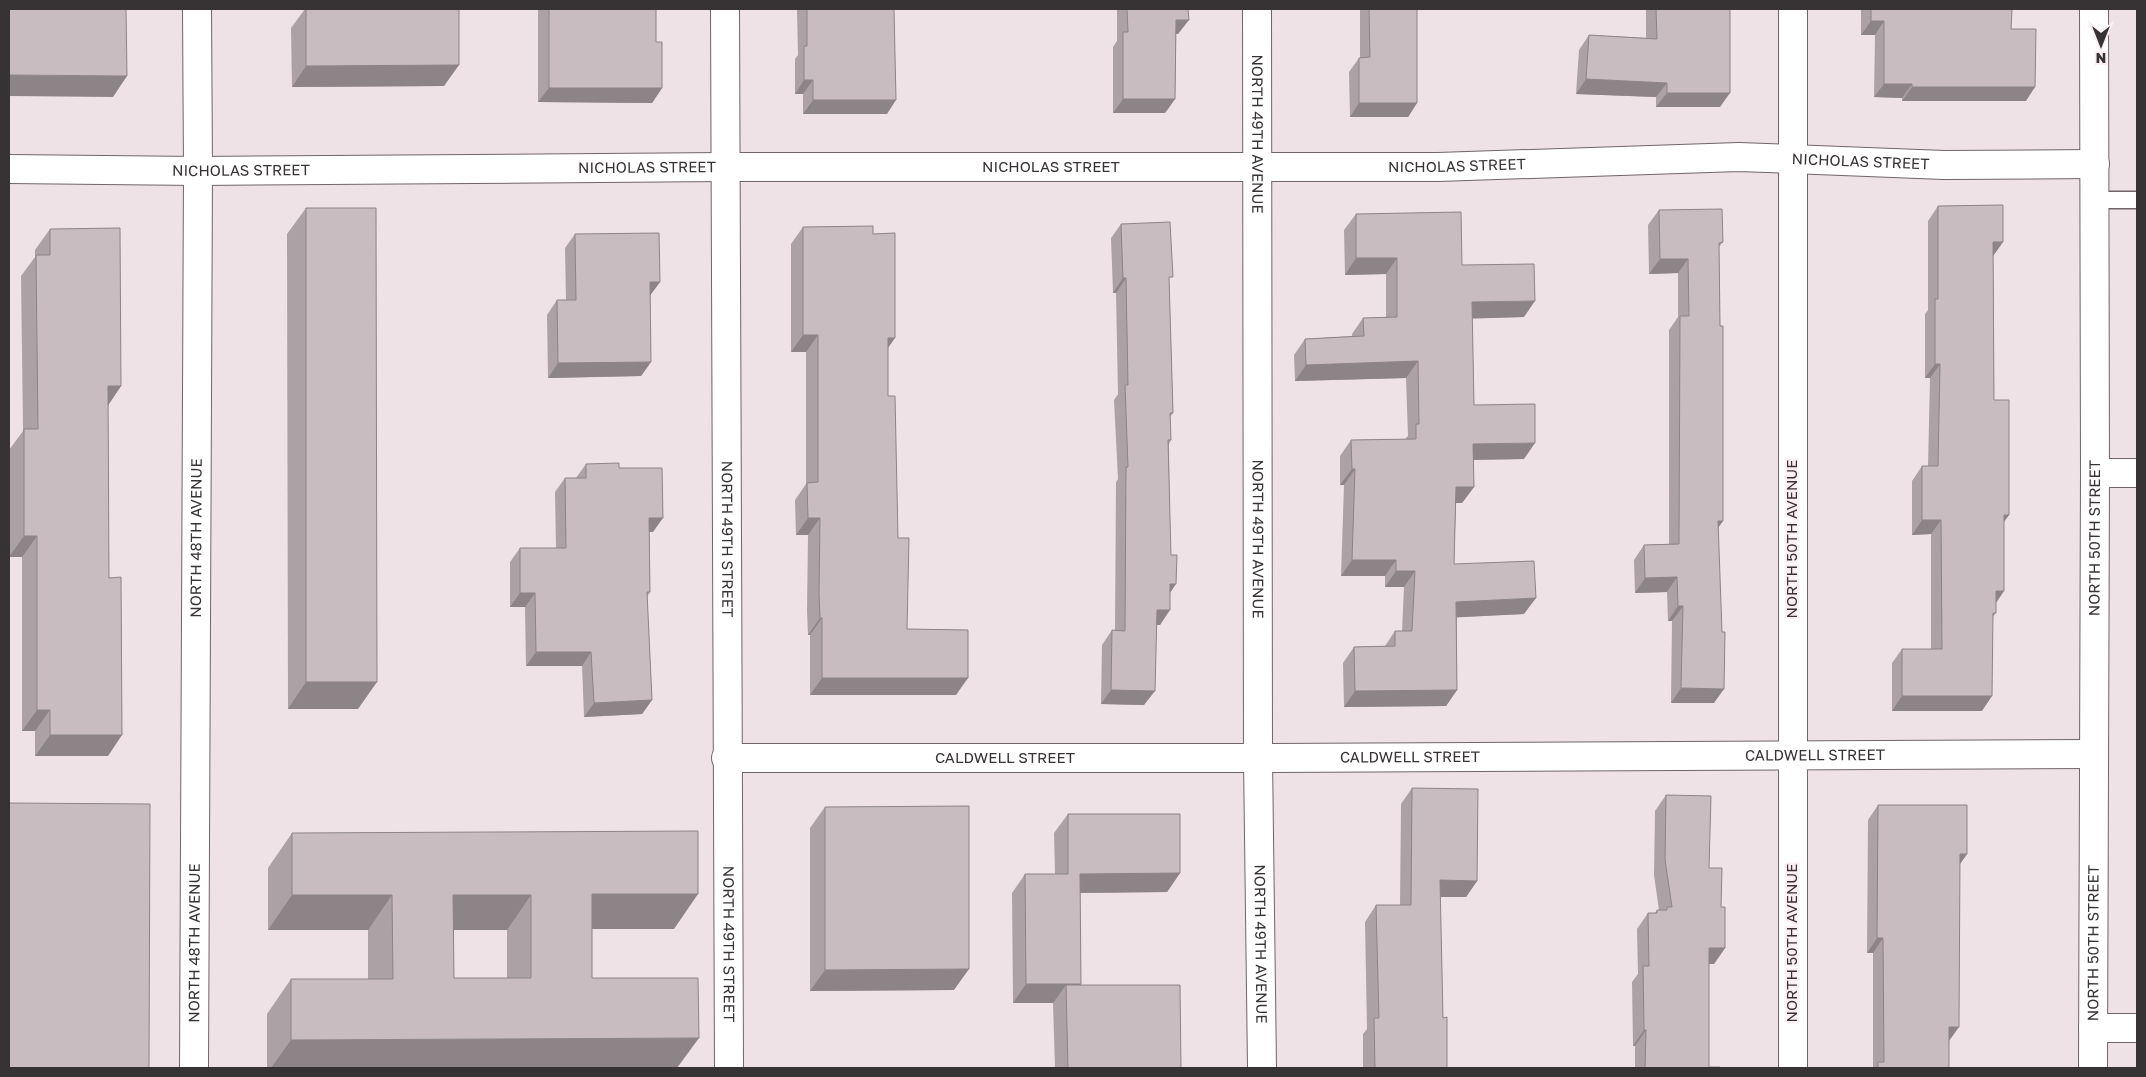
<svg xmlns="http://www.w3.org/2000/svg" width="2146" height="1077" font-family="'Golos Text',sans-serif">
	<rect width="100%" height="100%" fill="#efe2e6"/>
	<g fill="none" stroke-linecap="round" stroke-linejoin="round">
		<g stroke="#706568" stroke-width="19">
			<path id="lane" d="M2095,200H2137"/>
		</g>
		<g stroke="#706568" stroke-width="30">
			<g id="street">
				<path id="s1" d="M725,9L729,1068"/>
				<path id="s2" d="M1257,9L1258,758L1262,1068"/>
				<path d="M1793,9V1068"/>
				<path id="s3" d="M9,169L198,171L724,167H1438L1739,157L1944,165L2095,164"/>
				<path d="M2095,473H2137"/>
				<path id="s4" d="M726,758H1258L2094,754"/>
				<path d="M2093,1028H2137"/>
				<path id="s5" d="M194,1068L198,171L197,9"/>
			</g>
		</g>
		<g stroke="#706568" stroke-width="30">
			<g id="secondary">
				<path id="s6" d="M2093,1068L2095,473L2094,9"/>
			</g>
		</g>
		<use href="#lane" stroke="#fff" stroke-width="16"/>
		<use href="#street" stroke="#fff" stroke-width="28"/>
		<use href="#secondary" stroke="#fff" stroke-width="28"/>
	</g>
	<g fill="#aca2a5" fill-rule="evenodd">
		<path d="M305,9H459L444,86L292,87L291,28Z"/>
		<path d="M538,9H656V42L662,88L652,103L538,102Z"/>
		<path d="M797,9H894L887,114H803V94H795V59L798,55Z"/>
		<path d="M1117,9H1188L1178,34H1176L1175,99L1165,113H1113V47L1117,41Z"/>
		<path d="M1360,9H1417V103L1408,117H1350L1349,72L1359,58H1360Z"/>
		<path d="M1646,9H1730L1720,107H1656V97L1576,94L1579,50L1589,35L1646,38Z"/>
		<path d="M1861,9H2012L2011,29L2026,101H1902V98L1874,97L1875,35H1861Z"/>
		<path d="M1938,206L2003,242L1993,256L1994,400L2009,515L2004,521L1996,603V613L1993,617L1982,711H1892V663L1902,649H1931V534L1912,535V481L1922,466H1928L1930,378H1925V314L1928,310V221Z"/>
		<path d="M306,208L358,709H288L287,234Z"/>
		<path d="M1659,210L1723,242L1719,247L1723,521L1718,527L1714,703H1671L1672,621H1668L1667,592L1635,593L1634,560L1644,545L1669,544V330L1678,317V273L1649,274L1648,225Z"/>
		<path d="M1356,214L1462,265L1524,317L1472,318L1474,405L1524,459L1473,460L1474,487L1462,503H1456L1454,564L1524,614L1457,617V690L1446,706L1344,707L1343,663L1354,647L1385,646L1395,631H1402L1404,587H1385V576H1341L1344,485H1340V456L1351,440L1405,439L1408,436L1406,378L1295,381L1294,355L1305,339L1352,336V334L1363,318L1386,317V274L1345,275L1344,230Z"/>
		<path d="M1121,224L1169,281L1173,413L1170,417L1171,440L1169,444L1170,593L1160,625H1156L1144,705L1101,704L1102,645L1112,630H1115L1116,482L1118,479L1114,400L1118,394L1116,293H1113L1111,238Z"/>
		<path d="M803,227L873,234L888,348V396L898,538L907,629L956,695H810V635H808L807,611L808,535H796L795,500L806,484V352H791V244Z"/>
		<path d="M50,229L121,386L108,405V756H35V731H22V557H9V450L23,431L21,276L35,257V250Z"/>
		<path d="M575,234L660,282L650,295L651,362L641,376L548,378L547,315L557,300H566L565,248Z"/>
		<path d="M586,464L619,468L653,532H649L650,592L647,597L652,700L642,714L584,717L582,666H526L525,607H510V562L520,548H556L555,492L565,478H576Z"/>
		<path d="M1412,788L1477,881L1466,897H1440L1443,1018L1447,1068H1363V1034L1367,1029L1365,922L1376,905H1400L1401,804Z"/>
		<path d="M1666,795L1709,868L1721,907L1725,948L1714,964H1709V1067L1720,1068H1635V1046H1633L1632,982L1638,974L1637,929L1648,913H1655L1657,910H1659L1654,875L1655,811Z"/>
		<path d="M1878,805L1967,854L1960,864L1949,1041V1068H1873V953H1867L1868,820Z"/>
		<path d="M825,807L954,990L810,991V828Z"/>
		<path d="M1068,814L1180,873L1167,892L1080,893L1081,984L1080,985L1181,1068H1055L1053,1003H1013L1012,893L1025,874H1055L1054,833Z"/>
		<path d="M292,833L674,929H592V978L677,1068H267V1014L291,979H368V930H268V868ZM454,930H507V978H454Z"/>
	</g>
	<g fill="#8c8486">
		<path d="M1176,20H1189L1178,34H1165Z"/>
		<path d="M1871,21H1884L1875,35H1861Z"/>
		<path d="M459,65L444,86L292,87L306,66Z"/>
		<path d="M9,75L127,76L113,97L9,96Z"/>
		<path d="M1586,79L1667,83L1656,97L1576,94Z"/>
		<path d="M804,80H813L803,94H795Z"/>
		<path d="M1884,84H1912L1902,98L1874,97Z"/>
		<path d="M1912,87H2035L2026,101H1902Z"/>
		<path d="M549,88H662L652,103L538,102Z"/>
		<path d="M1667,93H1730L1720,107H1656Z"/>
		<path d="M1123,99H1175L1165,113H1113Z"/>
		<path d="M813,100H896L887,114H803Z"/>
		<path d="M1359,103H1417L1408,117H1350Z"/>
		<path d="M1993,242H2003L1993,256H1983Z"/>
		<path d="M1356,258H1397L1386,274L1345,275Z"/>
		<path d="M1660,259H1688L1678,273L1649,274Z"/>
		<path d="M1123,278H1126L1116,293H1113Z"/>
		<path d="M650,282H660L649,297Z"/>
		<path d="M1535,301L1524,317L1460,319L1472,302Z"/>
		<path d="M803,335H818L806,352H791Z"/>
		<path d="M888,338H895L883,355Z"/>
		<path d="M1418,361L1406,378L1295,381L1306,365Z"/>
		<path d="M651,362L641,376L548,378L558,363Z"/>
		<path d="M1935,364H1940L1930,378H1925Z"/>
		<path d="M108,386H121L107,407Z"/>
		<path d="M1535,443L1524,459L1462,460L1473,444Z"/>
		<path d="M1352,469H1355L1344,485H1340Z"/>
		<path d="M1456,487H1474L1462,503H1445Z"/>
		<path d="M2004,515H2009L1998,530Z"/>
		<path d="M649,518H663L653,532H639Z"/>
		<path d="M808,518H820L808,535H796Z"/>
		<path d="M1922,520H1941L1931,534L1912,535Z"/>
		<path d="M1718,521H1723L1713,535Z"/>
		<path d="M24,536H37L22,557H9Z"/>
		<path d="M1352,560H1396L1385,576H1341Z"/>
		<path d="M1396,571H1415L1404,587H1385Z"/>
		<path d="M1677,577L1667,592L1635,593L1645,578Z"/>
		<path d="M1170,584H1176L1166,599Z"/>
		<path d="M1996,591H2004L1994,606Z"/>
		<path d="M520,593H535L525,607H510Z"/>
		<path d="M1536,598L1524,614L1445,618L1456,602Z"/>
		<path d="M1678,606H1683L1672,621H1668Z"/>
		<path d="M1157,610H1170L1160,625H1146Z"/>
		<path d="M820,618H822L810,635H808Z"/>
		<path d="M536,652H591L582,666H526Z"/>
		<path d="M822,678H968L956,695H810Z"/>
		<path d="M306,682H377L358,709H288Z"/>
		<path d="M1681,688L1724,689L1714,703H1671Z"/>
		<path d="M1111,690L1155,691L1144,705L1101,704Z"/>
		<path d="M1457,690L1446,706L1344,707L1355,691Z"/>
		<path d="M1902,696H1992L1982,711H1892Z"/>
		<path d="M652,700L642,714L584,717L594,703Z"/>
		<path d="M37,710H50L35,731H22Z"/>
		<path d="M50,735H122L108,756H35Z"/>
		<path d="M1960,854H1967L1957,868Z"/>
		<path d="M1180,873L1167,892L1067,893L1080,874Z"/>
		<path d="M1440,880L1477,881L1466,897H1428Z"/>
		<path d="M592,894H698L674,929H567Z"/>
		<path d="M292,895H392L368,930H268Z"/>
		<path d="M453,895H531L507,930H429Z"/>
		<path d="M1877,938H1883L1873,953H1867Z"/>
		<path d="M1709,948H1725L1714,964H1698Z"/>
		<path d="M969,969L954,990L810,991L825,970Z"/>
		<path d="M1026,984H1081L1067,1003L1066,985L1053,1003H1013Z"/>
		<path d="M1949,1027H1959L1949,1041H1939Z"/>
		<path d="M1644,1030H1646L1635,1046H1633Z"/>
		<path d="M699,1038L677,1068H271L291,1040Z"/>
	</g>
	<g fill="#c8bcc0" stroke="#8c8486" fill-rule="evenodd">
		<path d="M9,9H126L127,76L9,75Z"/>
		<path d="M306,9H459V65L306,66Z"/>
		<path d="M549,9H656V42H662V88H549Z"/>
		<path d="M807,9H894L896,100H813V80H804V46H807Z"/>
		<path d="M1127,9H1188L1189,20H1176L1175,99H1123V32H1128Z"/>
		<path d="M1369,9H1417V103H1359V58L1370,57Z"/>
		<path d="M1656,9H1730V93H1667V83L1586,79L1589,35L1657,39Z"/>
		<path d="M1871,9H2012L2011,29H2036L2035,87H1912V84H1884V21H1871Z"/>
		<path d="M2003,205V242H1993L1994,400H2009V515H2004V591H1996V613H1993L1992,696H1902V649H1942L1941,520H1922V466H1938L1940,364H1935V299H1938V206Z"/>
		<path d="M306,208H376L377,682H306Z"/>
		<path d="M1722,209L1723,242L1719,243L1720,326H1723V521H1718L1722,632H1725L1724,689L1681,688L1683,606H1678L1677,577L1645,578L1644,545L1679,544L1680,316H1689L1688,259H1660L1659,210Z"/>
		<path d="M1461,212L1462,265L1534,264L1535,301L1472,302L1474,405L1535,404V443L1473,444L1474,487H1456L1454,564L1534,561L1536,598L1456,602L1457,690L1355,691L1354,647L1395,646V631H1412L1415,571H1396V560H1352L1355,469H1352L1351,440L1416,439V424H1419L1418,361L1306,365L1305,339L1364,336L1363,318L1397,317V258H1356V214Z"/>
		<path d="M1170,222L1173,277H1169L1173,413H1170L1171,440H1168L1171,555H1177L1176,584H1170V610H1157L1155,691L1111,690L1112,630L1125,631L1126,467H1128L1125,385H1128L1126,278H1123L1121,224Z"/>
		<path d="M873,226V234L895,233V338H888V396H895L898,538H909L907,629L968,630V678H822V618H820L819,594L820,518H808L807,483L818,482V335H803V227Z"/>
		<path d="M120,228L121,386H108L109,578L121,577L122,735H50V710H37V536H24V429H38L36,255H50V229Z"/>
		<path d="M659,233L660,282H650L651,362L558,363L557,300H576L575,234Z"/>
		<path d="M619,463V468H662L663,518H649L650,592H647L652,700L594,703L591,652H536L535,593H520V548H566L565,478H586V464Z"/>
		<path d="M1412,788L1478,789L1477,881L1440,880L1443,1018L1447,1017V1068H1375L1374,1018H1379L1376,905H1411Z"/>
		<path d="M1666,795L1711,796L1709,868H1722L1721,907H1725V948H1709V1067H1720V1068H1645L1646,1030H1644L1643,966H1649L1648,913H1657V910H1667V907H1672L1665,860Z"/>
		<path d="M9,803L150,804L149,1068H9Z"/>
		<path d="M1878,805H1967V854H1960L1959,1027H1949V1068H1878V1062H1884L1883,938H1877Z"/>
		<path d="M969,806V969L825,970V807Z"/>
		<path d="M1068,814H1180V873L1080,874L1081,984H1026L1025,874H1068Z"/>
		<path d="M698,831V894H592V978H698L699,1038L291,1040V979H393L392,895H292V833ZM453,895H531V978H454Z"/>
		<path d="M1066,985H1180L1181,1068H1068Z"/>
	</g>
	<g text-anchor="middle" stroke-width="4.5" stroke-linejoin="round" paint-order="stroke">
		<g font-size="15" fill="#373234" stroke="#fceff3">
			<text dy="5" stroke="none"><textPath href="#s2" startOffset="125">NORTH 49TH AVENUE</textPath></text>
			<text dy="5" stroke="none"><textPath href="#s3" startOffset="1852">NICHOLAS STREET</textPath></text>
			<text dy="5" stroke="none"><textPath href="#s3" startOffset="1448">NICHOLAS STREET</textPath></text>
			<text dy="5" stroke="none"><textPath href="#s3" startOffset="638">NICHOLAS STREET</textPath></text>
			<text dy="5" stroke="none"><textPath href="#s3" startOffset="1042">NICHOLAS STREET</textPath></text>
			<text dy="5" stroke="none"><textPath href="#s3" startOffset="232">NICHOLAS STREET</textPath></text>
			<text dy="5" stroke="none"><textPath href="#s5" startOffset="530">NORTH 48TH AVENUE</textPath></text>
			<text dy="5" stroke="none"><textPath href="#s1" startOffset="530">NORTH 49TH STREET</textPath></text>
			<text dy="5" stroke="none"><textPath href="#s2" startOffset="530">NORTH 49TH AVENUE</textPath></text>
			<text transform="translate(1792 539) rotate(-90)" y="5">NORTH 50TH AVENUE</text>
			<text dy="5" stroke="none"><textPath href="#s6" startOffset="530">NORTH 50TH STREET</textPath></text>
			<text dy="5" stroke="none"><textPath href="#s4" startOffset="1089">CALDWELL STREET</textPath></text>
			<text dy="5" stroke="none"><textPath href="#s4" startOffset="684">CALDWELL STREET</textPath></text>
			<text dy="5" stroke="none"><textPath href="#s4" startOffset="279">CALDWELL STREET</textPath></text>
			<text dy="5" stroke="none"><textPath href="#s5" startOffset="125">NORTH 48TH AVENUE</textPath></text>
			<text dy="5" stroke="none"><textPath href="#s1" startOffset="935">NORTH 49TH STREET</textPath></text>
			<text dy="5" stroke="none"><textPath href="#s2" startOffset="935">NORTH 49TH AVENUE</textPath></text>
			<text transform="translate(1792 943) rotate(-90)" y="5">NORTH 50TH AVENUE</text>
			<text dy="5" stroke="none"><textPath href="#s6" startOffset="125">NORTH 50TH STREET</textPath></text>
		</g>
	</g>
	<rect width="2146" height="1077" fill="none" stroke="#373234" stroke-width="20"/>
	<g transform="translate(2101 45) rotate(180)" stroke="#fceff3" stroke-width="4" paint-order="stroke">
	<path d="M0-4L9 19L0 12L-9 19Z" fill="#373234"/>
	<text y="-8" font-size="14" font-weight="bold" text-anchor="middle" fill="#373234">N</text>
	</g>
</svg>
